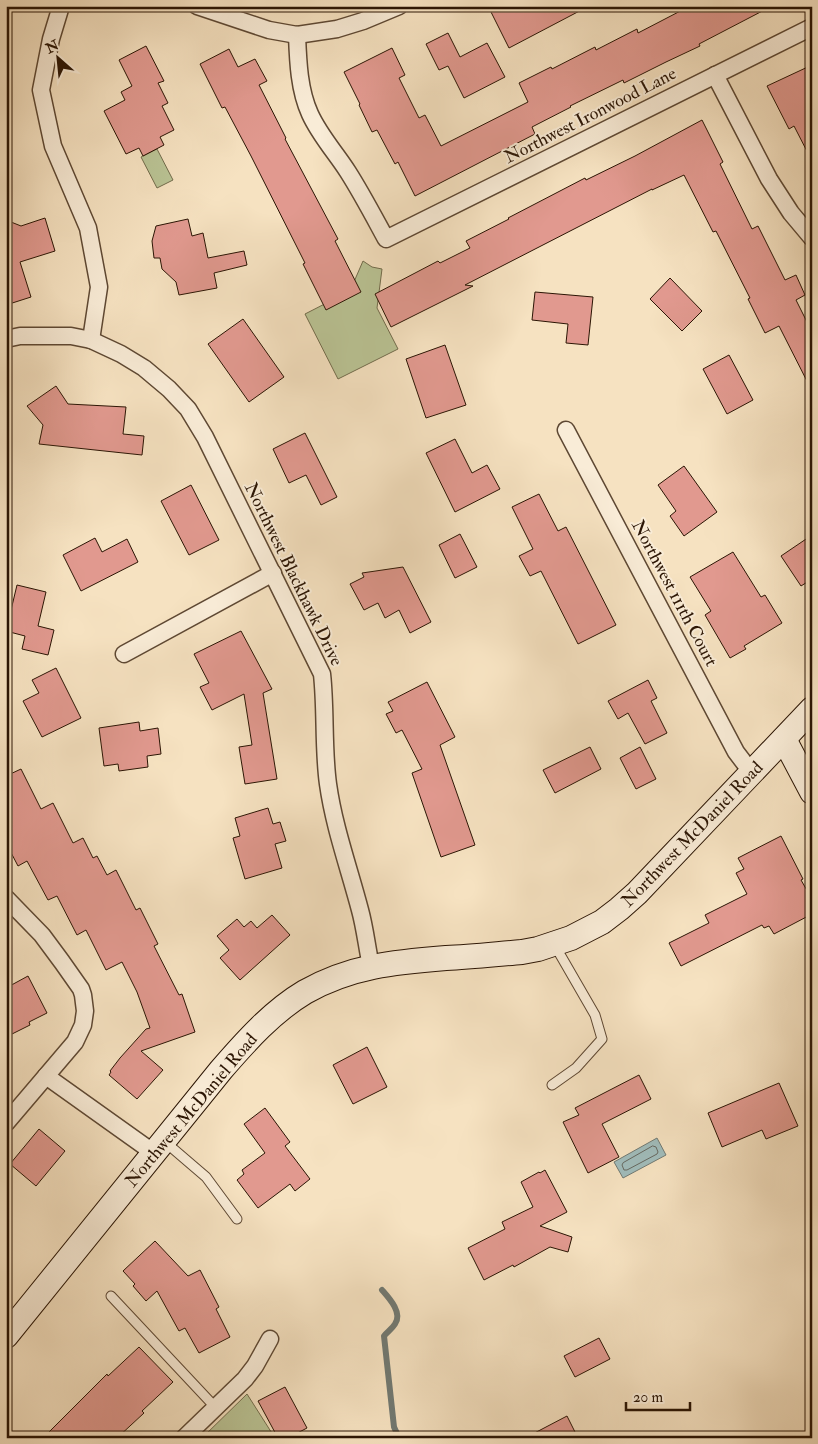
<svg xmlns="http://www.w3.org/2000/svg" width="818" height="1444" font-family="'IM FELL Double Pica',serif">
	<rect width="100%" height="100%" fill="#f6e2c1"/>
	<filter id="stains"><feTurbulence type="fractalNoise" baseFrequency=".004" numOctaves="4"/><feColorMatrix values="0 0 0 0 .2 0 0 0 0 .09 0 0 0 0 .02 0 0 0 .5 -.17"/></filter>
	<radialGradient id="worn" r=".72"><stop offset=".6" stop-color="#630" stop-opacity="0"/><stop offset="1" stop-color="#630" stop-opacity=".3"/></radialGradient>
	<g fill="#bac495" stroke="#726c4c">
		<path d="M157,149L173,180L157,188L141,157Z"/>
		<path d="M363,261L372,267L382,269L377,308L398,349L338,379L305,314L350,291Z"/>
		<path d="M247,1394L275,1438H202Z"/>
	</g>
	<path fill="#a0bcbb" stroke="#717972" d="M657,1138L666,1155L623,1178L614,1162Z"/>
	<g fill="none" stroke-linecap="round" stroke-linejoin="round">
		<path stroke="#666860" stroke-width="1" d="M653,1146L656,1147L658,1152L657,1154L627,1170H624L622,1165L623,1163Z"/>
		<path stroke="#717972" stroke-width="6" d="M382,1290C389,1298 403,1313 395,1324C392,1329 387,1332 384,1336L394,1427L399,1438"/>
	</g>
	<g fill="#e1998f" stroke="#2b1504">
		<path d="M502,6H589L509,48L491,12Z"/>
		<path d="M690,6H772L699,44L700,46L666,62L624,83L623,80L570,106L571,107L532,127L535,134L415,196L398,162L395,164L377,130L372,132L359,105L360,104L344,72L392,48L405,75L399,78L419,118L425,115L441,146L528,102L519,83L551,67L552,69L595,47L596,50L637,29L638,33Z"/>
		<path d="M448,33L460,57L487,43L505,77L464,98L448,66L439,70L426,44Z"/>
		<path d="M146,46L164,81L158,83L168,103L162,106L174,130L160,137L164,145L143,156L139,148L126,154L104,111L125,100L121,92L132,86L119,60Z"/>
		<path d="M229,49L238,67L255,59L267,81L259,85L286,138L285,139L338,239L335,241L361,292L326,310L303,264L305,263L251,156L225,107L222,108L200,64Z"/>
		<path d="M812,65V161L794,126L789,129L767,86Z"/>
		<path d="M702,120L723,162L720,164L752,229L758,226L785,280L796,275L805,295L796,300L812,332V391L779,326L765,333L748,299L750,298L716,231L713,232L684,175L652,190V189L465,285L473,286L391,327L375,294L438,261L440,263L470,248L466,241L509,219L508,218L585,178L586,180L635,156Z"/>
		<path d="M45,218L55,251L20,262L31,297L6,305V220L21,226Z"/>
		<path d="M188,219L192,236L203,233L208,258L244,251L247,265L214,273L217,288L179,295L176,282L162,269L160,258H154L152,241L156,226Z"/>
		<path d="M670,278L702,311L682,331L650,299Z"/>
		<path d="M535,292L593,297L588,345L566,343L568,324L532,320Z"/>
		<path d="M243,319L284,377L249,402L208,344Z"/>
		<path d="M445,345L466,405L426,418L406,359Z"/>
		<path d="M729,355L753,400L727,414L703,369Z"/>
		<path d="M56,386L68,404L126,407L123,434L144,436L142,455L39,444L43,425L27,406Z"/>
		<path d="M305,433L337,497L321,505L306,475L289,483L273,449Z"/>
		<path d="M455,439L472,473L487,465L500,489L455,512L426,453Z"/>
		<path d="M684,466L717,512L684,536L670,516L676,511L658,485Z"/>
		<path d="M191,485L219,540L189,555L161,501Z"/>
		<path d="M539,494L558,531L566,527L616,625L578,644L541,571L530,576L519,556L533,549L512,507Z"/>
		<path d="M460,534L477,567L455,578L439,545Z"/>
		<path d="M812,535V579L801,586L781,556Z"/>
		<path d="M95,538L102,552L127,539L138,562L81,591L63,555Z"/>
		<path d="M733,552L761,597L765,595L782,623L744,646L746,649L730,658L705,615L711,611L690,577Z"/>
		<path d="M403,567L431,622L410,633L399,610L385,618L378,603L364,610L350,584L364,577L362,573Z"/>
		<path d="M17,585L46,592L38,626L54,630L48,655L22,649L25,636L6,631Z"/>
		<path d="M241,631L272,689L263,693L277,779L245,784L239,747L252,745L244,694L212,710L200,687L209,683L194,654Z"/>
		<path d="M56,668L81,718L42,737L23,701L39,693L32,680Z"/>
		<path d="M648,680L657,698L651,701L667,733L645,744L628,713L618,719L608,701Z"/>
		<path d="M427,682L455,737L440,745L475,845L441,857L412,773L422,769L402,730L396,733L386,714L393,711L388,702Z"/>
		<path d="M139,722L140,731L158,728L161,754L147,756L148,767L119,771L118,764L104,766L99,728Z"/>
		<path d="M590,747L601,769L555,793L543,770Z"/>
		<path d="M640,747L656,779L636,789L620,758Z"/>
		<path d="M21,769L41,809L53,803L73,843L83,838L93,858L97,856L107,875L116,870L136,910L140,908L158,944L154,946L179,995L182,994L195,1032L141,1051L163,1070L137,1099L109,1075L111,1072L110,1071L120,1058L146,1029L150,1028L137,992L122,962L106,970L86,930L77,935L57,896L48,900L27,861L18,866L6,843V776Z"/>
		<path d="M268,808L273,824L280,822L286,841L275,844L282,868L245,879L233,838L240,836L235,818Z"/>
		<path d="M781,836L803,879L801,880L812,899V914L774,934L769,926L764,928L762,925L681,966L669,943L709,923L705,915L747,894L736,873L744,869L738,858Z"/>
		<path d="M272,915L290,935L240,980L220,958L229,950L217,936L237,919L244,927L251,921L257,928Z"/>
		<path d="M28,976L47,1013L29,1022L30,1025L6,1037V988Z"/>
		<path d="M367,1047L387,1087L353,1104L333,1065Z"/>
		<path d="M639,1075L651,1099L602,1124L619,1157L588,1173L563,1122L579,1115L575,1108Z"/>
		<path d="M779,1083L798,1126L766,1139L762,1130L722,1147L708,1113Z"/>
		<path d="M265,1108L290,1142L285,1146L310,1179L295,1191L290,1184L258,1208L237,1180L244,1174L242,1170L265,1153L244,1124Z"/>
		<path d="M39,1129L65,1151L36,1186L10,1164Z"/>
		<path d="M545,1170L567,1212L540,1226L572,1237L568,1252L550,1247L514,1267L513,1265L484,1280L468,1248L505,1229L502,1222L533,1207L521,1182L539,1172L540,1173Z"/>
		<path d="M155,1241L188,1276L200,1270L219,1307L216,1309L230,1337L199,1353L185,1328L179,1331L157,1291L146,1301L133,1286L135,1284L123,1271Z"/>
		<path d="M599,1338L610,1359L575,1377L564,1356Z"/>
		<path d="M139,1347L173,1382L142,1411L144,1413L117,1438H43L107,1374L108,1376Z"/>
		<path d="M285,1387L307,1428L288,1438H278L258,1401Z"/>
		<path d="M567,1416L578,1438H525Z"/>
	</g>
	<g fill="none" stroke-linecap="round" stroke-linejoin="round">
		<g stroke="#5e4833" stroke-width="11">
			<g id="lane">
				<path d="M552,1085L576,1068L602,1039L595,1015L554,944"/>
				<path d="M164,1141L206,1177L237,1219"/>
				<path d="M111,1296L215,1407"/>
			</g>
		</g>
		<g stroke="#5e4833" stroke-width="19">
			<g id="street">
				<path d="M61,6L51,39L41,90L53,146L88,228L99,287L91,340"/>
				<path d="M197,6L269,30L297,35L337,29L363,21L399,6"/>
				<path d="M297,35C298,61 299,90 310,114C320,136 336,153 348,172C362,194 374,217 386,239L812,27"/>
				<path d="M715,75L769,179L791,213L812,238"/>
				<path d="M6,339L20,336H71L91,340L121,354L144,368L169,389L188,409L205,437L322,674C326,710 323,748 328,784C334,827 349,868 360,910C365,928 367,948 371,966"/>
				<path d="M566,430L736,752L752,773"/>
				<path d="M124,654L273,573"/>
				<path d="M6,898L42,935L62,962L81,989L83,995L85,1011L83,1025L75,1042L6,1123"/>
				<path d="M46,1076L154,1153"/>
				<path d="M184,1438L245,1379L255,1366L270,1339"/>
			</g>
		</g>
		<g stroke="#2b1504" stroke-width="26">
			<g id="secondary">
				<path d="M784,739L812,792"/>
				<path d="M6,1336L221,1070C246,1041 273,1011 305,992C351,966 395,962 446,958C471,957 497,954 522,952L538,949L571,938L602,922L619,909L637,893L812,709"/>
			</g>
		</g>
		<use href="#lane" stroke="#f9ecd7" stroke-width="9"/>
		<use href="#street" stroke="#f9ecd7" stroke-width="16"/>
		<use href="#secondary" stroke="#f9ecd7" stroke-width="24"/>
	</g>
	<g text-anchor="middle" stroke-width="4" stroke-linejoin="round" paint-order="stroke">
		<g font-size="18" fill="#2b1504" stroke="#f9ecd7">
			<text transform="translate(590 115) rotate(-27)" y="6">Northwest Ironwood Lane</text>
			<text transform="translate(294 574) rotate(64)" y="6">Northwest Blackhawk Drive</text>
			<text transform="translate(675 593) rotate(62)" y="6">Northwest 111th Court</text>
			<text transform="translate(692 834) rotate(-46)" y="6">Northwest McDaniel Road</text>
			<text transform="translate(191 1110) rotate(-50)" y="6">Northwest McDaniel Road</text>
		</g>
	</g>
	<rect width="818" height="1444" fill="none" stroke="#f6e2c1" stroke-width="25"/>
	<rect x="8" y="8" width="803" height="1429" fill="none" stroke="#2b1504" stroke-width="2.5"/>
	<rect x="12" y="12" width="793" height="1419" fill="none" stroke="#2b1504"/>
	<g transform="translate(58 58) rotate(333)" stroke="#f9ecd7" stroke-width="4" paint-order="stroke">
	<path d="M0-4L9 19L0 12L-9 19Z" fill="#2b1504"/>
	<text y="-8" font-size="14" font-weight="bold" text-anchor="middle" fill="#2b1504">N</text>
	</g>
	<path d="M626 1402v8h64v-8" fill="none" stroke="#2b1504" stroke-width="2.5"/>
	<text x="633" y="1402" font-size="15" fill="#2b1504" stroke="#f9ecd7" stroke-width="4" paint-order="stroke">20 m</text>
	<rect width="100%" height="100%" filter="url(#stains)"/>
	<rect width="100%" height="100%" fill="url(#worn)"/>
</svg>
